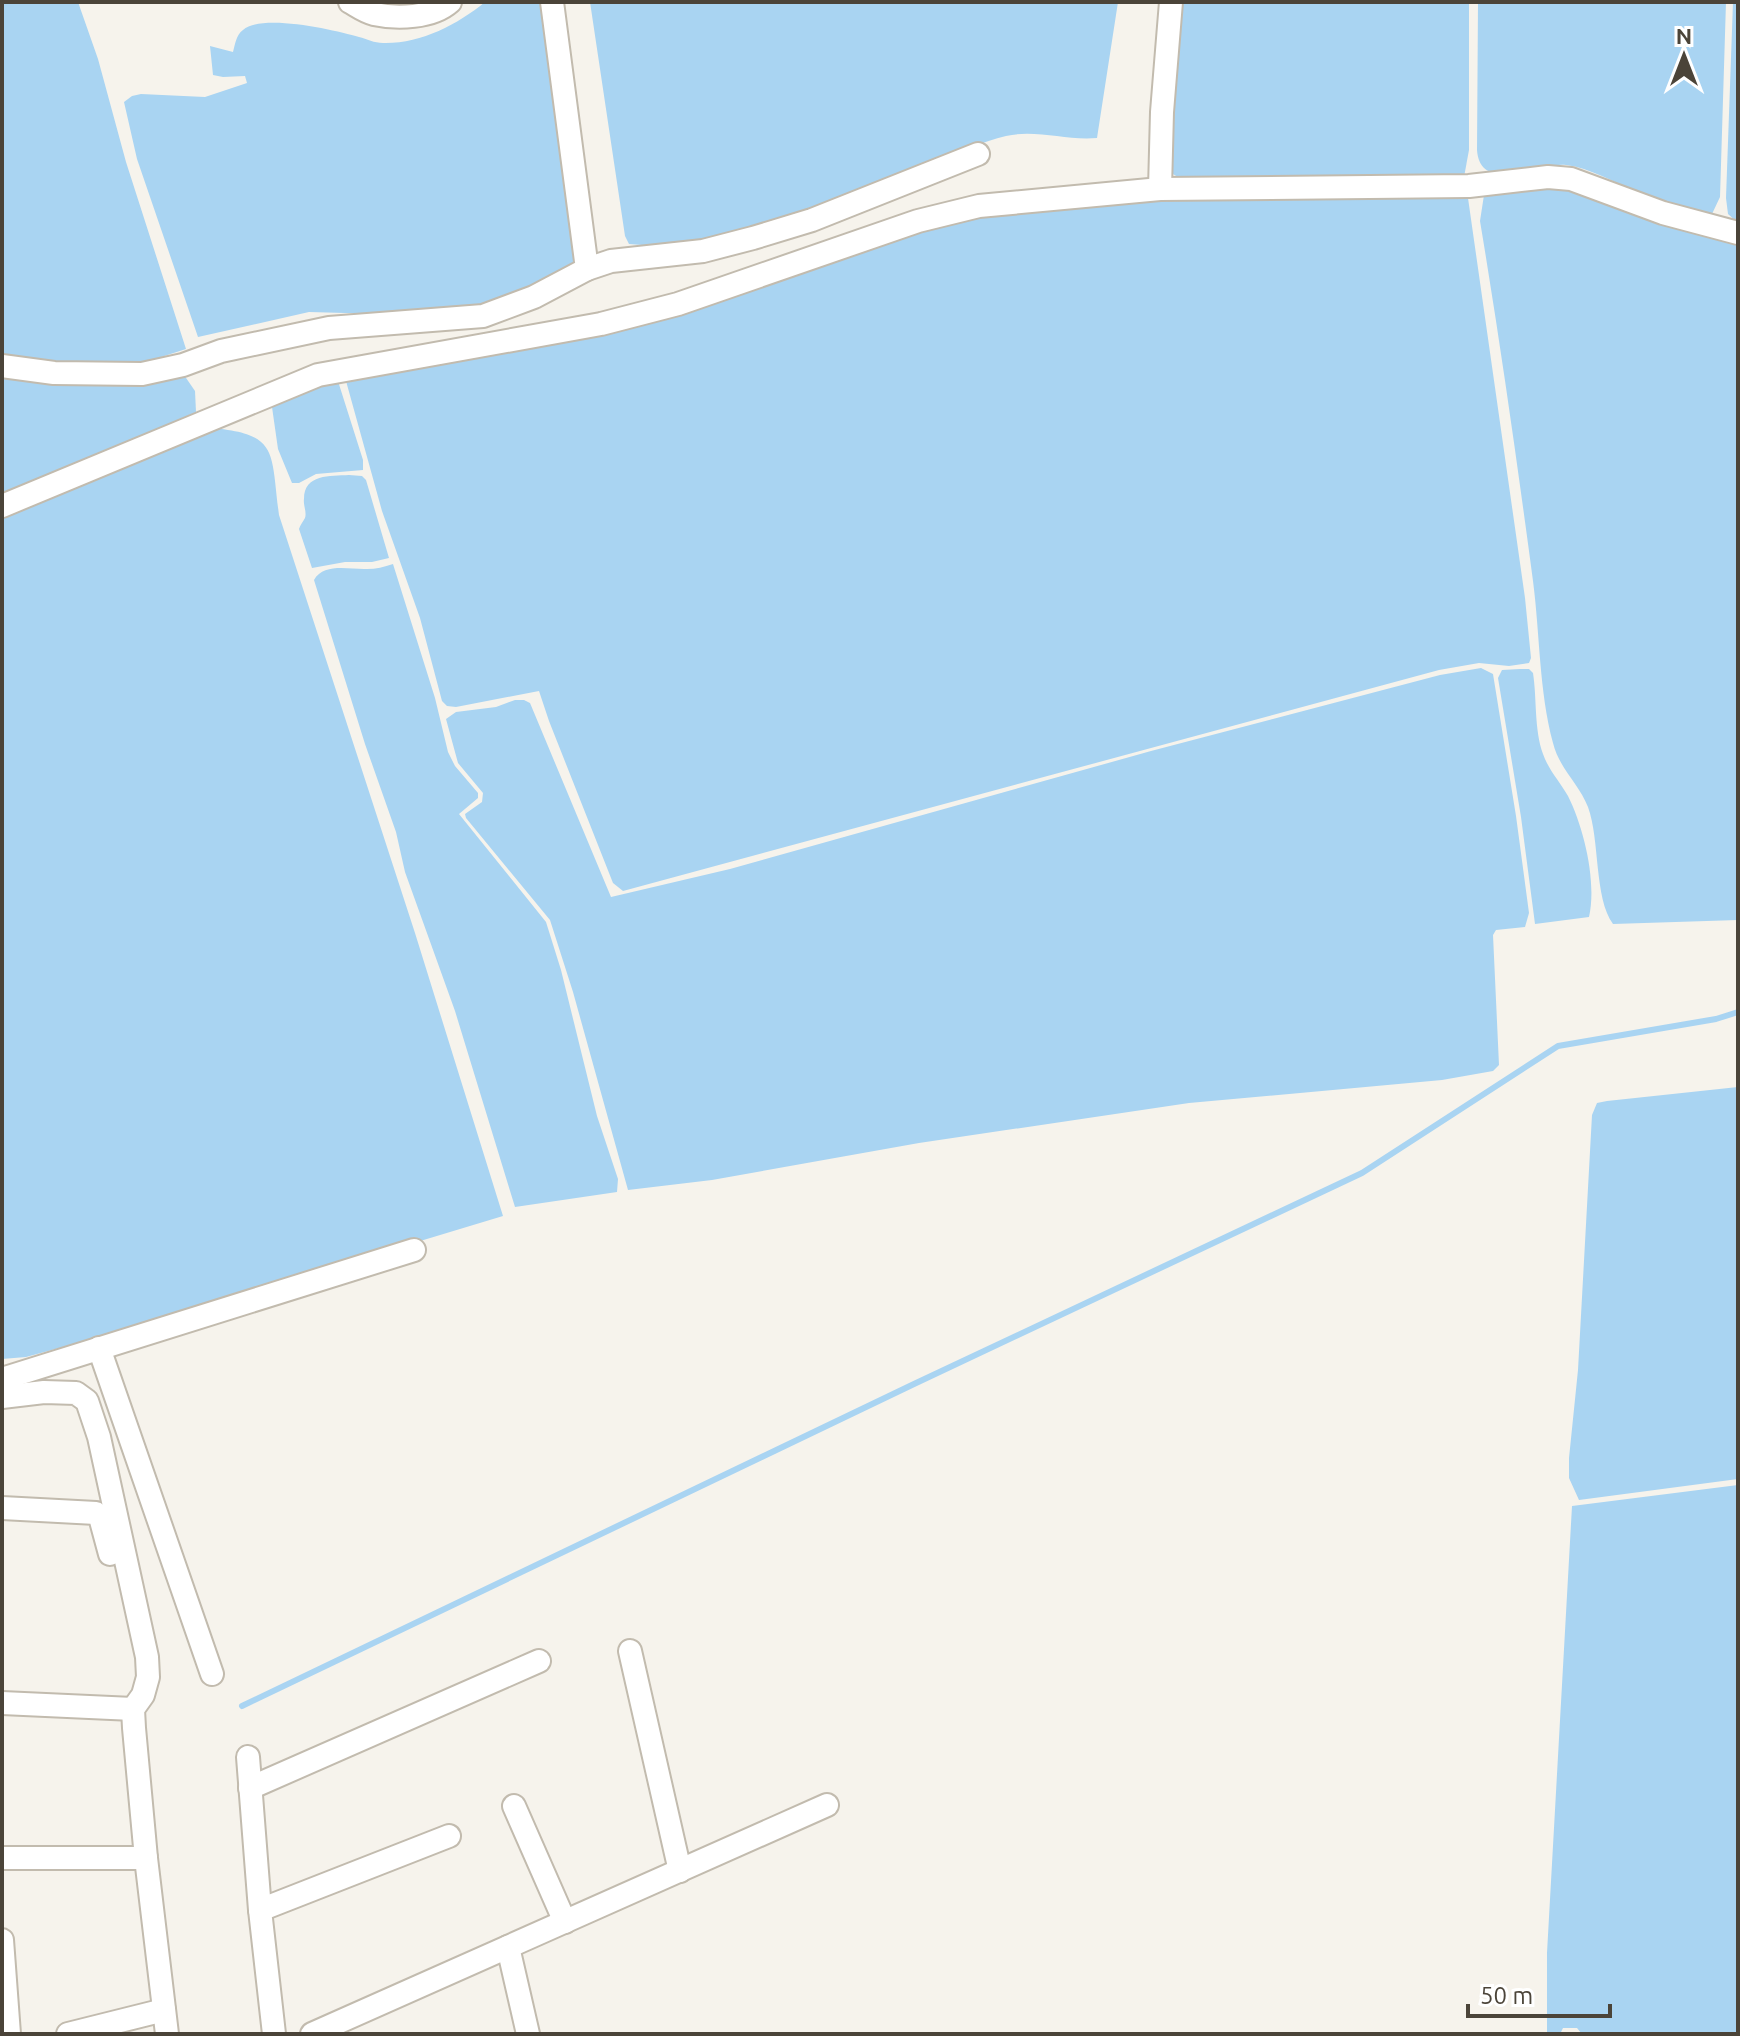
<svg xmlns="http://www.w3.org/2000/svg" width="1740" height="2036" font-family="Ubuntu,sans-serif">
	<rect width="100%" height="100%" fill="#f6f3ec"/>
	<g fill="#a9d4f2">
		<path d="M2,2H78L98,59L126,162L186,349L121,370L2,361Z"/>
		<path d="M485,2H548L584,259L512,302L417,315L309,312L198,337L137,159L124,102L132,96L141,94L205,97L247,83L245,76L223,77L213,75L210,46L233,52C235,45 236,35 243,30C262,13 335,30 359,37C367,39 374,43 383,43C420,44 457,25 485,2Z"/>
		<path d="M590,2H1118L1097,138C1067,141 1036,129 1006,136C983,141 959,153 937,162C839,199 737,254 629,244L625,236Z"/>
		<path d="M1175,2H1469V150L1464,177H1178L1171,173Z"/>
		<path d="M1478,2H1726L1720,197L1712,214C1686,207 1660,200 1635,191C1613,182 1590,168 1566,165C1539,162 1480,195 1477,150Z"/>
		<path d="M1733,2H1738V223L1728,214L1726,198Z"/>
		<path d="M1540,179L1738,236V920L1613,924C1594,898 1600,840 1588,807C1579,784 1559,768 1553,743C1539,690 1540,635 1533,581C1517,461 1500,341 1480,221L1484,195Z"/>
		<path d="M1464,192L1468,198L1525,598L1531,658L1529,663L1509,666L1479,663L1439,670L623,891L613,883L549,721L539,691L456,707L447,706L442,701L420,618L382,511L346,381L550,335L990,203Z"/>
		<path d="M2,373L184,375L195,391L196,412L2,497Z"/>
		<path d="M337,378L363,460V470L316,474L299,483H292L278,449L271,400Z"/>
		<path d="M201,427C280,433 270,447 279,515L415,933L503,1216L129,1329L26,1357L2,1359V508Z"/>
		<path d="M349,475L362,476L366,480L389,558L372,562H345L312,568L299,529C300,525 303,522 305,518C307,512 303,505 304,499C304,474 330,476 349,475Z"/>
		<path d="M393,564L435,698L448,752L455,766L478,793V798L459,814L546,922L561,970L597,1116L618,1179L617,1192L515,1207L455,1011L405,872L396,832L365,744L314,580C324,562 351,570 367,569C376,569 384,567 393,564Z"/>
		<path d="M1481,668L1493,674L1516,816L1529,913L1525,927L1496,930L1493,935L1499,1065L1493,1071L1442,1080L1189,1103L919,1143L712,1180L628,1190L573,992L550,920L466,818L465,814L482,802L483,793L458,763L446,719L456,712L496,707L515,700H524L530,703L611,897L730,869L1151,751L1440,675Z"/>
		<path d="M1520,669H1529L1533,673C1537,699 1534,729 1543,754C1548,769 1560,782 1568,796C1584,828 1597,882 1589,917L1535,924L1521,817L1498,678L1502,670Z"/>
		<path d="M1738,1087V1479L1579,1500L1569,1478V1458L1578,1370L1592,1115L1597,1103L1607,1101Z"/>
		<path d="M1738,1485V2034H1582L1577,2028H1563L1560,2034H1547V1953L1572,1506Z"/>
	</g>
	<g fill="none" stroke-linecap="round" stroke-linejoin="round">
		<path stroke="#a9d4f2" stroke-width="6" d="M242,1706L914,1384L1362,1173L1558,1046L1716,1019L1738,1012"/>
		<g stroke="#c2bbae" stroke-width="26">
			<g id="minor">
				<path d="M350,2C357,6 365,12 374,14C397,19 432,18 450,2"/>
				<path d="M1160,189L1162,112L1171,2"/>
				<path d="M587,269L611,261L703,251L753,238L812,220L978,154"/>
				<path d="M2,366L54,373L142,374L183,365L221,351L329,328L483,316L534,297L587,269L552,2"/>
				<path d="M2,506L318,375L601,324L678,304L918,221L979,206L1160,189L1469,186L1548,177L1571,179L1663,213L1738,233"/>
				<path d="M99,1348L212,1674"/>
				<path d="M2,1379L414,1250"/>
				<path d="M2,1397L44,1392L76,1393L87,1401L99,1437L147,1657L148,1677L143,1695L133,1709L134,1728L146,1858L167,2034"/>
				<path d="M2,1508L96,1513L100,1517L110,1554"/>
				<path d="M630,1651L680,1871"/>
				<path d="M2,1703L133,1709"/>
				<path d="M248,1757L260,1910L274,2034"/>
				<path d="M250,1788L539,1661"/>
				<path d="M514,1806L565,1922"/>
				<path d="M2,1858H146"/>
				<path d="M260,1910L449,1836"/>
				<path d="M2,1940L9,2034"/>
				<path d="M508,1947L528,2034"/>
				<path d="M68,2034L164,2010"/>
				<path d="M312,2034L827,1805"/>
			</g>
		</g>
		<use href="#minor" stroke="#fff" stroke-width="22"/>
	</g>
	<rect width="1740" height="2036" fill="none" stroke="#4b4439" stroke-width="8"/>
	<g transform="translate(1684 56)" stroke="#ffffff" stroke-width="6" paint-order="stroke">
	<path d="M0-6L14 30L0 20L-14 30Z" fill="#4b4439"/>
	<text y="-12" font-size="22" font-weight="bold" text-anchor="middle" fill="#4b4439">N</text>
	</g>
	<path d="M1468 2004v12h142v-12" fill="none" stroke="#4b4439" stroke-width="4"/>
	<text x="1480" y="2004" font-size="24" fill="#4b4439" stroke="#ffffff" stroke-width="6" paint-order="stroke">50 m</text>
</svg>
